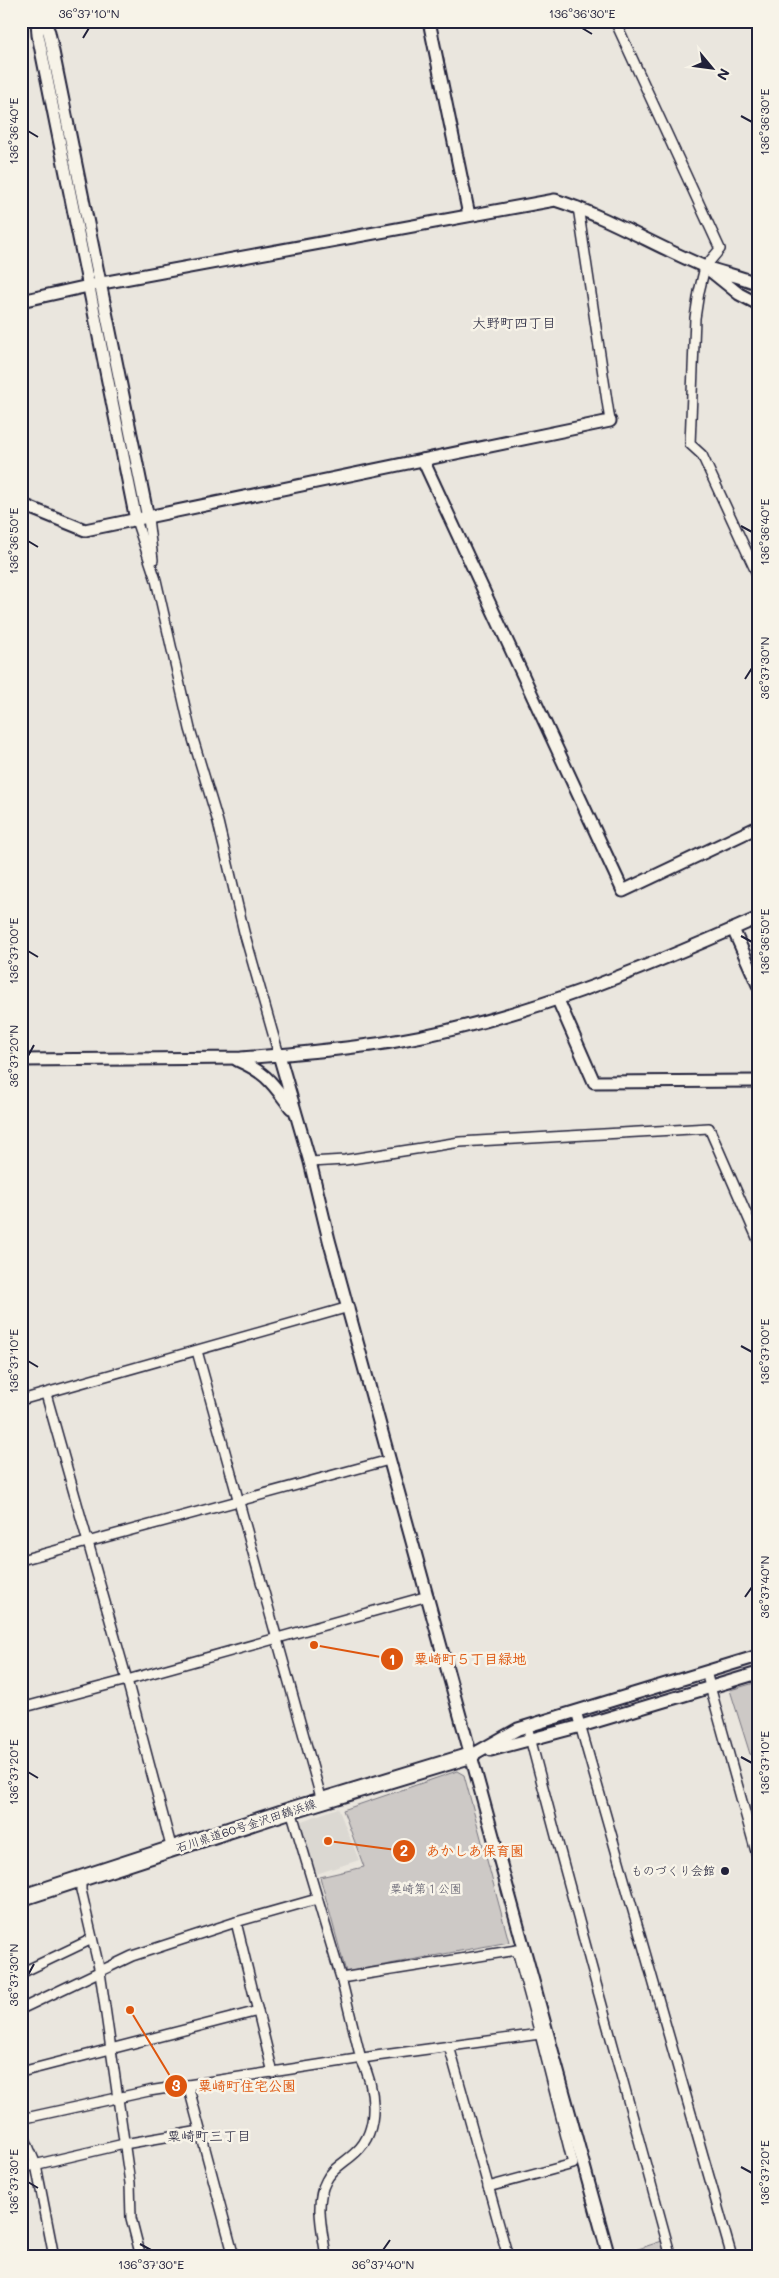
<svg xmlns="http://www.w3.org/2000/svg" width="779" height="2278" font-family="Mali,'Klee One',sans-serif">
	<rect width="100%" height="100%" fill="#eae6de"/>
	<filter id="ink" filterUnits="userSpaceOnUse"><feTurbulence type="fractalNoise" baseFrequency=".02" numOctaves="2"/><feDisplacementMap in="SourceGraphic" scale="10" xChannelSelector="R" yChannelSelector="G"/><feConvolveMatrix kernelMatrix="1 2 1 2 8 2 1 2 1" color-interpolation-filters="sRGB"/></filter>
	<g filter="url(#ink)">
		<path fill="#dbd8d2" d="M338,1808L359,1860L316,1874L299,1822Z"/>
		<g fill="#cdc9c6" stroke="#787680">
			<path d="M758,1682V1758L750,1754L730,1690Z"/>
			<path d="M457,1771L464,1775L509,1942L346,1972L320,1877L364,1867L343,1810Z"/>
			<path d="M662,2241L666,2257H627L626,2253Z"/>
		</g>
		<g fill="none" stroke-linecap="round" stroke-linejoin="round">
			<g stroke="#22223b" stroke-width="12">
				<g id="minor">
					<path d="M615,21L720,249L705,267L699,292L695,318L690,444L702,455L758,576"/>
					<path d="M578,207L610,421"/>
					<path d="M148,518L153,560"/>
					<path d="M136,520L156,580L190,729L218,822L244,932L279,1055"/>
					<path d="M310,1162L345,1160L460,1142L709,1128L758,1240"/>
					<path d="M197,1351L322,1801"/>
					<path d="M46,1394L127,1680L172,1850"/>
					<path d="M21,1400L349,1307"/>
					<path d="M21,1560L389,1460"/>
					<path d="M706,1672L758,1859"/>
					<path d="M21,1708L127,1680L428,1596"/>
					<path d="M576,1711L732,2257"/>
					<path d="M527,1726C573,1904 623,2080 671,2257"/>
					<path d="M291,1810L341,1978L361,2059C375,2086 381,2129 356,2152C346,2162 332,2168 326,2181C314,2203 323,2233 326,2257"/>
					<path d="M81,1878V1890L100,1972L130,2183L131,2218L141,2257"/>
					<path d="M236,1922L273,2073"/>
					<path d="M21,1973L92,1939"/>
					<path d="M21,2009L132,1956L236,1922L317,1899"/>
					<path d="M449,2046L508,2257"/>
					<path d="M21,2072L258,2011"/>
					<path d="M188,2085L234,2257"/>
					<path d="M21,2119L149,2091L376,2056L540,2034L517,1950L341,1978"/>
					<path d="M21,2129L36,2165L54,2257"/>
					<path d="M21,2168L124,2144L200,2131"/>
					<path d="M488,2187L573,2164L540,2034"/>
				</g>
			</g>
			<g stroke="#22223b" stroke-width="15">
				<g id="tertiary">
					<path d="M37,21L38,35L136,520"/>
					<path d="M44,21L49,32L148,518"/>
					<path d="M429,21L469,215"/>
					<path d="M708,269L739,294L758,304"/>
					<path d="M21,301L102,283L555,200C606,216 653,245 703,266C721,273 740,276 758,284"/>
					<path d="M423,460L623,891L758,827"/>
					<path d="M21,504L85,530L610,421"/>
					<path d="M733,929L758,985"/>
					<path d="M558,1000L594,1082L758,1081"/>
					<path d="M279,1055C317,1051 357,1048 396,1041C523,1019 641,970 758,918"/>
					<path d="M21,1060L241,1058L279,1055L310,1162L329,1240L609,2257"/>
					<path d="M237,1060C267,1073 272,1083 291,1108"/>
					<path d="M491,1750L581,1726L758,1673"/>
					<path d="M472,1755L518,1729L758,1656"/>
				</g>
			</g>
			<g stroke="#22223b" stroke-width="19">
				<path id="primary" d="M21,1898L291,1810L472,1755"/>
			</g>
			<use href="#minor" stroke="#f7f3e8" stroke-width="9"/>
			<use href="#tertiary" stroke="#f7f3e8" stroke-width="11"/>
			<use href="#primary" stroke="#f7f3e8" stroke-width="15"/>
		</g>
	</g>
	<path fill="none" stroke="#22223b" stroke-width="2" d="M582,28L592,34M83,38L89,28M741,116L752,122M28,131L38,137M741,526L752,532M28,541L38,547M745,679L752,668M741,936L752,942M28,951L38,957M28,1056L34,1045M741,1346L752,1352M28,1361L38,1367M745,1597L752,1587M741,1757L752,1763M28,1772L38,1778M28,1975L34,1964M741,2167L752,2173M28,2182L38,2188M140,2244L151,2250M383,2250L390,2240"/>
	<circle fill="#22223b" stroke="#f7f3e8" stroke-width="2" cx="725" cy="1871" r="5"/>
	<g text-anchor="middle" stroke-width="5" stroke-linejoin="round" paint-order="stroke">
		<g font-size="12" fill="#22223b" stroke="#f7f3e8">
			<text transform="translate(246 1826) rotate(-18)" y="4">石川県道60号金沢田鶴浜線</text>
		</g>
		<g font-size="12" fill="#22223b" stroke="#f7f3e8" text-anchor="end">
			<text x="715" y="1875">ものづくり会館</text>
		</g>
		<g font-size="12" fill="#555465" stroke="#f7f3e8">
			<text x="426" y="1893">粟崎第１公園</text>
		</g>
		<g font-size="14" fill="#22223b" stroke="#f7f3e8">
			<text x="514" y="328">大野町四丁目</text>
			<text x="209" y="2141">粟崎町三丁目</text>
		</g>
	</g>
	<path fill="none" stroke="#de560e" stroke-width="2" d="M314 1645L392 1659M328 1841L404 1851M130 2010L176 2086"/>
	<g fill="#de560e" stroke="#f7f3e8" stroke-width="2">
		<circle cx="314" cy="1645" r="5"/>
		<circle cx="328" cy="1841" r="5"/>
		<circle cx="130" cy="2010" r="5"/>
		<circle cx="392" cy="1659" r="12"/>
		<circle cx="404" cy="1851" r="12"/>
		<circle cx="176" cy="2086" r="12"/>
	</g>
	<g font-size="15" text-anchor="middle" font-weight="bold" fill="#fff">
		<text x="392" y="1665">1</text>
		<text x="404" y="1856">2</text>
		<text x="176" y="2091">3</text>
	</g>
	<g font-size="14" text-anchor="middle" font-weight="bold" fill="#de560e" stroke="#f7f3e8" stroke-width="5" stroke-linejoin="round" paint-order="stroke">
		<text x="470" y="1664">粟崎町５丁目緑地</text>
		<text x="475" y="1856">あかしあ保育園</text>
		<text x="247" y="2091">粟崎町住宅公園</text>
	</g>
	<rect width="779" height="2278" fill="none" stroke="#f7f3e8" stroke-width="55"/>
	<g transform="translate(712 68) rotate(119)" stroke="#f7f3e8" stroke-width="4" paint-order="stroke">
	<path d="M0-4L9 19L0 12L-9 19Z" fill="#22223b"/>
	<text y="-8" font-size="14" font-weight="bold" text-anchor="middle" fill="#22223b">N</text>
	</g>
	<rect x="28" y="28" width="724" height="2222" fill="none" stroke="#22223b" stroke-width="2"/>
	<g font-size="12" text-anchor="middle" fill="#22223b">
		<text x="89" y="18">36°37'10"N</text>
		<text x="582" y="18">136°36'30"E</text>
		<text transform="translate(765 122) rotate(-90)" y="4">136°36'30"E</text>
		<text transform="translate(14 131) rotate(-90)" y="4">136°36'40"E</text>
		<text transform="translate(765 532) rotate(-90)" y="4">136°36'40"E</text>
		<text transform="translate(14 541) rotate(-90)" y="4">136°36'50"E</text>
		<text transform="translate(765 668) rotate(-90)" y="4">36°37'30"N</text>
		<text transform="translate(765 942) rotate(-90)" y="4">136°36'50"E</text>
		<text transform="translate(14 951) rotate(-90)" y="4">136°37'00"E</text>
		<text transform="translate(14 1056) rotate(-90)" y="4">36°37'20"N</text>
		<text transform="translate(765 1352) rotate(-90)" y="4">136°37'00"E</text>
		<text transform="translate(14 1361) rotate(-90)" y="4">136°37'10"E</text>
		<text transform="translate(765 1587) rotate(-90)" y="4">36°37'40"N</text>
		<text transform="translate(765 1763) rotate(-90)" y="4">136°37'10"E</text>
		<text transform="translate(14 1772) rotate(-90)" y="4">136°37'20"E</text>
		<text transform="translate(14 1975) rotate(-90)" y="4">36°37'30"N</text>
		<text transform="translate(765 2173) rotate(-90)" y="4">136°37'20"E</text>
		<text transform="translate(14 2182) rotate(-90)" y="4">136°37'30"E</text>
		<text x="151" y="2269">136°37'30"E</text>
		<text x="383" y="2269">36°37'40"N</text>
	</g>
</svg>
